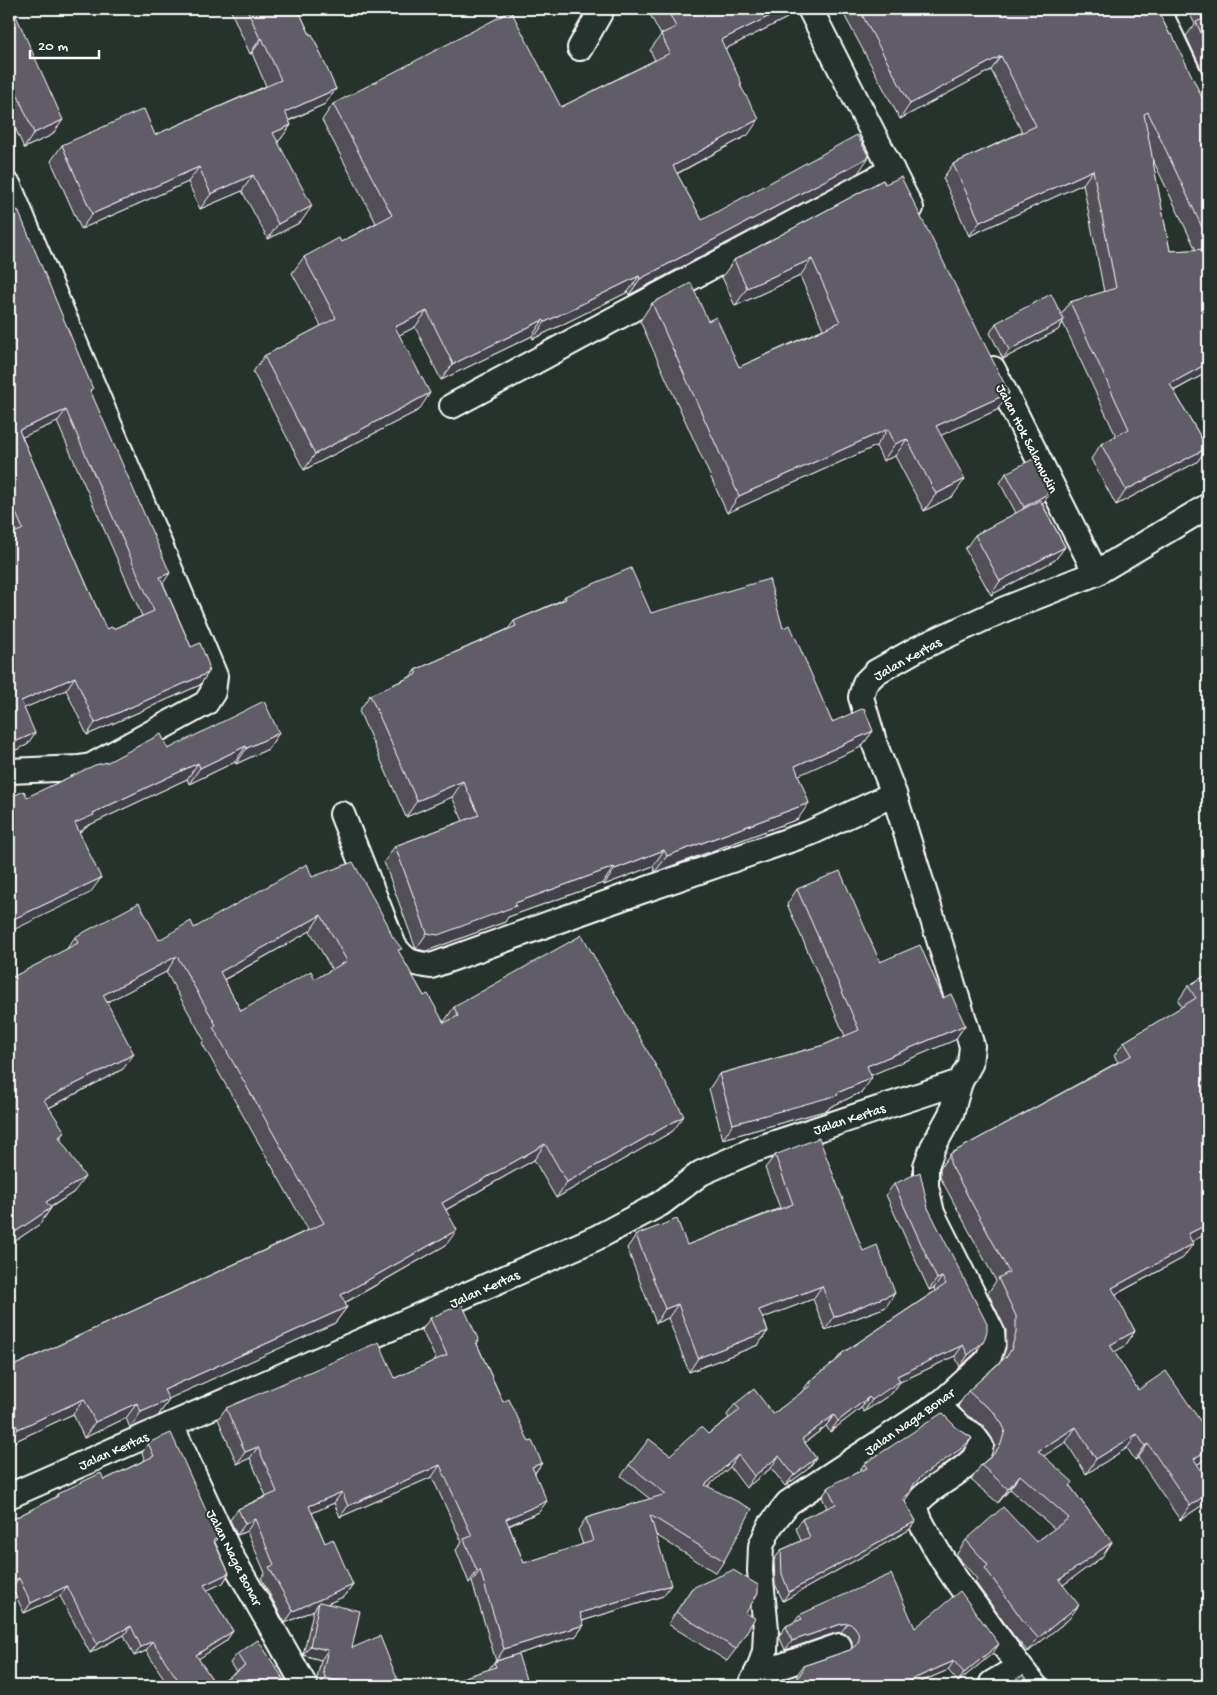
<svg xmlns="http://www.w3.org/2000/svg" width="1217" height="1695" font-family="'Gochi Hand',sans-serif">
	<rect width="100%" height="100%" fill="#26332d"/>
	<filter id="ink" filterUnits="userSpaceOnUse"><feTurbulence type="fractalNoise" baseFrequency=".02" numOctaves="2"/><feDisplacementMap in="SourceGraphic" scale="10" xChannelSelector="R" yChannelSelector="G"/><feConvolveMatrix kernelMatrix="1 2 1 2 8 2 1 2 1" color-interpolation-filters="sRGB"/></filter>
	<g filter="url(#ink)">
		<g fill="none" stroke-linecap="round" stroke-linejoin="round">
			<g stroke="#fff" stroke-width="28">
				<g id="minor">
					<path d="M810,9L911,208"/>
					<path d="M1158,9L1208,115"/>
					<path d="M580,48L602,9"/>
					<path d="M9,186L215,676L213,692L206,703L91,766L79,768L9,771"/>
					<path d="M993,369L1096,573"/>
					<path d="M452,406L892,170"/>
					<path d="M342,814L394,946C407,963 411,963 431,966L624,897L810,833L894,794"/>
					<path d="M937,1405L960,1427L972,1434L981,1446C978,1466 933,1484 920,1500C917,1503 916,1507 917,1510C918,1520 925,1529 930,1538C943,1563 961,1587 978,1610C997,1636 1015,1662 1035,1686"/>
					<path d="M171,1425L231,1556L305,1686"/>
					<path d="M9,1496L596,1238L660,1204L701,1173L751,1151L960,1082L970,1064L972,1046L894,794L875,745L861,697L865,683L876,672L917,649L1005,609L1096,573L1208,506"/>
					<path d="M756,1675L839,1646"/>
					<path d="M992,1683L1019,1667"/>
					<path d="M750,1686L760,1667L765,1651L766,1629L760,1571L761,1546L770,1526L788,1503L943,1401L988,1360L993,1344L992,1332L932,1213L926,1186V1166L933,1147L951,1114L960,1082"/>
				</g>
			</g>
			<use href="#minor" stroke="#26332d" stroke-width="24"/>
		</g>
		<g fill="#534f59" stroke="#fff" fill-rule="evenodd">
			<path d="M9,9L52,135L24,148L9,114Z"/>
			<path d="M230,9H298L310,35L336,89L325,104L289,121L291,125L280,140L278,141L301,222L268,239L242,191L200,209L188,182L81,229L51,161L62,145L155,135L266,86L252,53L250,54Z"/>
			<path d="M647,9H793L787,18L725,49L741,86L748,135L677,174L702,220L858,173L629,295L628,292L533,339L532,336L441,380L415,327L399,335L419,410L304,470L253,372L264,356L321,326L292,273L304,257L341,242L376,223L322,120L333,104L561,107L655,60L650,50L661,35Z"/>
			<path d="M841,9H1157L1206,106L1208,109V372L1174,391L1207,448L1197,462L1116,505L1091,459L1101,444L1116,436L1063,323L1058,330L1003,359L990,333L996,323L1061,315L1070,302L1104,292L1083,184L969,236L943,178L953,164L1022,132L991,70L900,119ZM1152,158L1196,250L1170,251Z"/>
			<path d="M1187,9H1208V83L1186,36L1195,24Z"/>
			<path d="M883,180L1009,393L997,410L941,435L953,496L924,511L895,456L883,461L876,446L727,513L640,321L652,303L708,321L739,367L823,329L800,276L735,306L722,277L734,260Z"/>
			<path d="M9,214L91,392L163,583L191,647L208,673L200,685L87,735L66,690L24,708L27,745L9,753V535L11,534L9,528ZM57,422L142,616L113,629H106L22,437Z"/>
			<path d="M1006,473L1051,492L1044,502L1042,503L1065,547L1055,560L991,595L965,549L975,535L1016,513L1000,483Z"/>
			<path d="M565,596L651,613L783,628L832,722L873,731L861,747L798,775V819L655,872L653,866L604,885L603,883L508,917L505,922L426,951L416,949L384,862L395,846L463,821L452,797L406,817L359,711L370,695L410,677L415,670L508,629L514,621L562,600Z"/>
			<path d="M279,733L268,749L236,764L235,762L189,784L187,779L85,827L83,830L79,832L90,893L27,797L168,749Z"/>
			<path d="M312,877L399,953L424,996L444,1022L454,1007L673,1131L556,1198L534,1160L446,1210V1245L345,1303L347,1307L335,1323L168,1399L169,1400L158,1416L130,1428L126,1418L84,1438L73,1414L9,1444V1368L308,1230L202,1043L204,1040L166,972L107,1002L123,1069L49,1108L60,1140L74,1192L50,1208H51L40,1224L9,1245V979L66,950L75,937L159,940L194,928ZM310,931L332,970L315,979L241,1011L224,980Z"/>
			<path d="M797,889L880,962L943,998L965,1025L955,1040L871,1075L862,1092L830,1107L828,1110L723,1139L709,1089L719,1074L824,1045L845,1036L787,904Z"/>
			<path d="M1208,974L1192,1241L1183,1258L1115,1295L1135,1331L1125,1346L1114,1352L1138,1390L1208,1457L1197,1465L1204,1504L1180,1520L1138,1458L1135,1460L1127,1448L1086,1474L1066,1442L1043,1456L1070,1486L1112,1542L1102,1557L1063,1585L1069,1619L1028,1652L1014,1636L975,1582L977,1579L956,1555L966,1540L1036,1542L1055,1529L1010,1489L998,1503L971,1480L981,1465L991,1456L995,1445L992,1438L983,1425L968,1416L958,1406L968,1391L1002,1360L1006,1348V1330L988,1293L996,1281L940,1177V1168L950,1154L1118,1062L1114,1056L1124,1042L1182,1007L1178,1001L1188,986Z"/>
			<path d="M775,1155L863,1251L886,1307L825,1330L813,1299L763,1318L768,1331L758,1345L689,1372L668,1318L656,1323L627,1248L636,1235L687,1245L780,1208L765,1168Z"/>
			<path d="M894,1184L928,1208L976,1352L960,1367L955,1356L900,1382L892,1393L864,1412L861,1408L830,1432L826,1426L805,1443L816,1458L808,1469L785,1486L771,1468L746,1488L730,1467L708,1486L724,1561L716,1573L656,1535L663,1596L582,1621L584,1625L576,1636L496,1661L472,1582L469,1583L456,1550L462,1542L432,1477L340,1517L334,1503L312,1513L325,1543L353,1585L345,1596L327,1604L352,1648L400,1686H318L317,1679L321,1660L303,1655L313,1612L314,1610L285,1623L261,1578L265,1573L247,1531L237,1535L230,1520L238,1509L266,1496L250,1458L237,1464L218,1419L226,1408L395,1378L436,1360L422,1330L430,1318L479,1341L477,1344L503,1402L542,1463L535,1473L539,1512L509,1526L524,1563L583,1545L578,1530L586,1518L650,1499L621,1476L629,1465L670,1455L708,1434L729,1418L727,1415L735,1404L773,1414L801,1393L809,1382L835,1362L841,1354L935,1291L934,1288L929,1290L886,1195Z"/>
			<path d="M957,1428L972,1438L965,1448L955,1457L917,1484L912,1489L904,1501L916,1521L909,1530L783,1601L775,1584L774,1560L781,1550L801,1541L796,1528L802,1519L827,1508L822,1497L828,1488L859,1472L864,1464Z"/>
			<path d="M148,1443L218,1537L215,1542L229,1573L223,1583L207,1590L233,1631L226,1641L198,1659L216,1685L236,1672L230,1663L237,1654L288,1686H169L146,1651L134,1656L124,1635L90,1653L60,1596L24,1613L12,1588L9,1589V1521L54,1498L57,1494L104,1480L145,1460L142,1453Z"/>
			<path d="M692,1588L746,1613L736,1649L727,1661L668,1624Z"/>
			<path d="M799,1615L915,1628L993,1653L958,1682L948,1670L911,1686H792L797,1677V1675L803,1666L850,1650L852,1648V1641L848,1635L841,1632L835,1633L785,1650L779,1636L786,1626L793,1623Z"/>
			<path d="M494,1662L528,1686H456L462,1678L488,1670Z"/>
		</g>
		<g fill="#434048" stroke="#fff">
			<path d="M784,9H793L787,18L709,57L721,40Z"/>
			<path d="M262,38L252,53L250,54L260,39Z"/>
			<path d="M1001,56L991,70L900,119L910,104Z"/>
			<path d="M336,89L325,104L274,127L285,112Z"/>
			<path d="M759,119L748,135L661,182L673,166Z"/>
			<path d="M63,120L52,135L24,148L34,133Z"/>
			<path d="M291,125L280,140L263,148L273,133Z"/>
			<path d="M869,157L858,173L629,295L640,279Z"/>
			<path d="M199,167L188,182L81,229L92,214Z"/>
			<path d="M1093,170L1083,184L969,236L980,222Z"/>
			<path d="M253,175L242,191L200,209L211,194Z"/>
			<path d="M312,206L301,222L268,239L278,224Z"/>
			<path d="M812,259L800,276L735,306L747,288Z"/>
			<path d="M639,276L628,292L533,339L545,322Z"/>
			<path d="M427,311L415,327L384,343L395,327Z"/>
			<path d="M543,320L532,336L441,380L453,364Z"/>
			<path d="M1064,320L1058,330L1003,359L1009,350Z"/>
			<path d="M1208,363V372L1160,398L1170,384Z"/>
			<path d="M430,393L419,410L304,470L315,454Z"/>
			<path d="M1009,393L997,410L924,443L936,426Z"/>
			<path d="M66,410L57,422L11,442L19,430Z"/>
			<path d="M888,429L876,446L727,513L739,496Z"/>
			<path d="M907,439L895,456L883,461L895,444Z"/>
			<path d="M1207,448L1197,462L1116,505L1126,490Z"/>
			<path d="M965,479L953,496L924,511L936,494Z"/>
			<path d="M1051,492L1044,502L1018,516L1024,507Z"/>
			<path d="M1065,547L1055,560L991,595L1000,581Z"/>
			<path d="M170,573L162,585L160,577Z"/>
			<path d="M208,673L200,685L87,735L95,723Z"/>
			<path d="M75,677L66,690L13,713L21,701Z"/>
			<path d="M873,731L861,747L784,782L795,766Z"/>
			<path d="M35,733L27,745L9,753V745L10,744Z"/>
			<path d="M279,733L268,749L236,764L247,748Z"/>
			<path d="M246,746L235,762L189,784L200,768Z"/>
			<path d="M198,763L187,779L85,827L83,830L64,839L75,823L93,813Z"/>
			<path d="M463,781L452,797L406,817L417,801Z"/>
			<path d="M809,803L798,819L655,872L667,856Z"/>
			<path d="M664,850L653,866L604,885L615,869Z"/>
			<path d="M614,867L603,883L508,917L505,922L426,951L416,949L427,933L515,903Z"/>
			<path d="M101,878L90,893L9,932V921Z"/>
			<path d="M321,915L310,931L209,988L220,972Z"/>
			<path d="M177,956L166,972L92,1010L103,995Z"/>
			<path d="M965,1025L955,1040L857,1081L867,1066Z"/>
			<path d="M134,1054L123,1069L33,1116L44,1100Z"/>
			<path d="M872,1078L862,1092L830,1107L828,1110L723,1139L733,1124L837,1093Z"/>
			<path d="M684,1116L673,1131L556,1198L567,1182Z"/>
			<path d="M65,1132L54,1148L59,1137Z"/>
			<path d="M545,1144L534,1160L431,1218L442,1203Z"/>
			<path d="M85,1177L74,1192L35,1217L46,1202Z"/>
			<path d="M51,1208L40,1224L9,1245V1236Z"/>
			<path d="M1208,1224V1233L1178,1249L1188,1234Z"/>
			<path d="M457,1230L446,1245L330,1311L341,1295Z"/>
			<path d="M1193,1244L1183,1258L1101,1302L1112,1288Z"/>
			<path d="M942,1277L934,1288L929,1290L937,1279Z"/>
			<path d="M822,1286L813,1299L750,1323L759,1310Z"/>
			<path d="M895,1293L886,1307L825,1330L834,1317Z"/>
			<path d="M678,1304L668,1318L656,1323L665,1309Z"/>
			<path d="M347,1307L335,1323L153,1406L164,1390Z"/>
			<path d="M768,1331L758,1345L689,1372L698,1358Z"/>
			<path d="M1135,1331L1125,1346L1100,1360L1110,1345Z"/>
			<path d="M984,1341L976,1352L960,1367L968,1355Z"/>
			<path d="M963,1345L955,1356L900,1382L892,1393L864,1412L872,1400L897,1376Z"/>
			<path d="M869,1397L861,1408L830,1432L838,1421Z"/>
			<path d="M84,1399L73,1414L9,1444V1442L18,1429Z"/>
			<path d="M169,1400L158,1416L130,1428L141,1412Z"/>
			<path d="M137,1403L126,1418L84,1438L95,1422Z"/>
			<path d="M834,1415L826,1426L794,1451L802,1439Z"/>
			<path d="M1076,1427L1066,1442L1028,1466L1038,1451Z"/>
			<path d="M1137,1434L1127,1448L1086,1474L1096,1459Z"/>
			<path d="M972,1438L965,1448L955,1457L917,1484L908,1493L914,1484L923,1475Z"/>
			<path d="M1148,1444L1138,1458L1135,1460L1145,1446Z"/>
			<path d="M258,1447L250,1458L237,1464L245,1452Z"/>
			<path d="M1208,1449V1457L1183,1474L1194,1459Z"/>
			<path d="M738,1455L730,1467L697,1496L705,1485Z"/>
			<path d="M779,1456L771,1468L746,1488L754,1476Z"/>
			<path d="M816,1458L808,1469L785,1486L794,1475Z"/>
			<path d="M542,1463L534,1474L532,1467Z"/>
			<path d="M440,1465L432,1477L340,1517L348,1506Z"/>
			<path d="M1020,1475L1010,1489L998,1503L1008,1489Z"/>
			<path d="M342,1492L334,1503L301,1518L309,1506Z"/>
			<path d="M910,1493L904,1502L903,1498Z"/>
			<path d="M1208,1493V1498L1204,1504L1180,1520L1190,1506Z"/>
			<path d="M547,1501L539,1512L498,1530L506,1519Z"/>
			<path d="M255,1519L247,1531L237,1535L245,1524Z"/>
			<path d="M916,1521L909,1530L783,1601L789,1592Z"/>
			<path d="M1112,1542L1102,1557L1049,1595L1059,1580Z"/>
			<path d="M480,1570L472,1582L469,1583L477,1571Z"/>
			<path d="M229,1573L223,1583L197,1595L204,1585Z"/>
			<path d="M19,1578L12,1588L9,1589V1583Z"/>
			<path d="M353,1585L345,1596L318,1608L319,1602L314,1610L285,1623L293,1611Z"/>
			<path d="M671,1585L663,1596L572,1624L580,1613Z"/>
			<path d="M67,1586L60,1596L24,1613L31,1603Z"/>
			<path d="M1079,1605L1069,1619L1028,1652L1038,1638Z"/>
			<path d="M848,1623L841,1632L835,1633L785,1650L792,1641L841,1624Z"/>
			<path d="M584,1625L576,1636L496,1661L504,1649Z"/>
			<path d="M131,1626L124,1635L90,1653L97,1644Z"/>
			<path d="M233,1631L226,1641L189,1665L196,1655Z"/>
			<path d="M152,1641L146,1651L134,1656L141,1647Z"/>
			<path d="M999,1644L993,1653L958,1682L964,1673Z"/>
			<path d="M310,1646L328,1650L321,1660L303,1655Z"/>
			<path d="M954,1661L948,1670L911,1686H897Z"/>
			<path d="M325,1678L362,1686H319Z"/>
		</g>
		<g fill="#605c67" stroke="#fff" fill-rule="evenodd">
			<path d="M9,9H13L63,120L34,133L9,75Z"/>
			<path d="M247,9H298L310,35L312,34L336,89L285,112L291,125L273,133L312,206L278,224L253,175L211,194L199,167L92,214L62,145L144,109L155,135L281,80L262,38L260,39Z"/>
			<path d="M667,9H784L721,40L742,84L740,85L759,119L673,166L702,220L857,135L869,157L640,279L639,276L545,322L543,320L453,364L427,311L395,327L430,393L315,454L264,356L336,318L304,257L339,238L341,242L392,215L333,104L511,11L561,107L670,53L661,34L676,27Z"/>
			<path d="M859,9H1157L1170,35L1172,34L1206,106L1208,109V240L1148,112L1144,114L1170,251L1208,249V363L1170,384L1207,448L1126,490L1101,444L1129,429L1070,302L1116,288L1093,170L980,222L953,164L1036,126L1001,56L910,104Z"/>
			<path d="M1204,9H1208V48L1196,22L1203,19L1201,16L1207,14Z"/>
			<path d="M901,177L1009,393L936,426L965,479L936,494L907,439L895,444L888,429L739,496L652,303L691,283L708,321L716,317L739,367L840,322L812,259L747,288L734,260L883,180L885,184Z"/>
			<path d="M18,210L93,389L90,390L170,573L160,577L191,647L200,643L209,666L208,673L95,723L75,677L21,701L35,733L10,744L9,742V535L23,529L9,497V214ZM66,410L154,611L113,629L112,627L106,629L19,430Z"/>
			<path d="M1051,294L1064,320L1009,350L996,323Z"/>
			<path d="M1033,459L1051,492L1024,507L1006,473Z"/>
			<path d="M1040,500L1065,547L1000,581L975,535Z"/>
			<path d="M631,568L651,613L769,579L783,628L790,625L832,722L864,708L873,731L795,766L809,803L667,856L664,850L615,869L614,867L515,903L516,906L438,935L427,933L395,846L479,815L463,781L417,801L370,695L417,674L415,670L516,626L514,621L566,599L565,596Z"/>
			<path d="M264,701L279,733L247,748L246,746L200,768L198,763L93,813L94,815L75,823L101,878L9,921V798L24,791L27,797L95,765L108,762L161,734L168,749Z"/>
			<path d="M353,862L387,923L392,936L402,949L398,950L424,996L428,994L444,1023L458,1016L454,1007L582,935L684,1116L567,1182L545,1144L442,1203L457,1230L341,1295L347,1307L164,1390L169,1400L141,1412L137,1403L95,1422L84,1399L18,1429L9,1408V1368L324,1223L213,1027L216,1025L177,956L103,995L134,1054L44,1100L65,1132L59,1137L85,1177L46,1202L51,1208L9,1236V979L78,943L75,937L139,903L159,940L191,921L194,928L307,864L312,877ZM321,915L347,961L315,979L311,971L241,1011L220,972Z"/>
			<path d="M840,871L880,962L920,945L943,998L951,994L965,1025L867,1066L872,1078L837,1093L838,1095L733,1124L719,1074L824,1045L859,1030L797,889Z"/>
			<path d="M1208,974V1224L1188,1234L1193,1244L1112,1288L1135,1331L1110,1345L1138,1390L1166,1371L1201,1422L1206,1418L1208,1422V1449L1194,1459L1208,1481V1493L1190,1506L1148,1444L1145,1446L1137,1434L1096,1459L1076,1427L1038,1451L1073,1482L1070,1486L1112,1542L1059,1580L1079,1605L1038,1638L1024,1622L985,1568L988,1565L966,1540L1003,1507L1036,1542L1069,1518L1020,1475L1008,1489L981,1465L993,1455L1001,1444L1005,1430L1002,1424L993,1411L979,1401L968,1391L1007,1356L1011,1350L1016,1333V1316L998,1278L1009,1272L950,1163V1154L1132,1055L1124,1042L1196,998L1188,986Z"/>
			<path d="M819,1138L863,1251L877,1245L895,1293L834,1317L822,1286L759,1310L768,1331L698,1358L678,1304L665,1309L636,1235L677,1219L687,1245L793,1204L775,1155Z"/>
			<path d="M920,1172L928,1208L987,1324V1331L984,1341L968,1355L963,1345L897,1376L900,1381L872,1400L869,1397L838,1421L834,1415L802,1439L816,1458L794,1475L779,1456L754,1476L738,1455L705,1485L752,1509L724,1561L650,1515L671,1585L580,1613L584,1625L504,1649L480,1570L477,1571L464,1539L472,1536L440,1465L348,1506L342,1492L309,1506L325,1543L333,1539L353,1585L293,1611L269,1567L274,1565L255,1519L245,1524L238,1509L277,1492L258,1447L245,1452L226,1408L379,1342L395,1378L447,1355L430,1318L462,1304L479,1341L476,1342L503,1402L509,1399L529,1442L532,1441L542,1463L532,1467L547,1501L506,1519L524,1563L593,1541L586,1518L666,1494L629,1465L649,1439L670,1455L701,1427L708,1434L740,1410L735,1404L754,1389L773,1414L811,1385L809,1382L842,1356L841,1354L946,1284L942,1277L937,1279L894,1184Z"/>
			<path d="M942,1413L957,1428L972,1438L962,1448L923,1475L914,1484L910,1493L903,1498L916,1521L789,1592L782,1574L781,1550L810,1537L802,1519L836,1504L828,1488L839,1481L867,1468L864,1464Z"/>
			<path d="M171,1433L218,1537L213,1540L229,1573L204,1585L233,1631L196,1655L216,1685L245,1666L237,1654L258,1640L288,1686H182L152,1641L141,1647L131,1626L97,1644L67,1586L31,1603L19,1578L9,1583V1521L58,1496L57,1494L101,1473L104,1480L154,1456L148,1443Z"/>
			<path d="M733,1570L758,1585V1593L746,1613L755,1618L736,1649L676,1612L692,1588Z"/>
			<path d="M891,1574L915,1628L960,1591L999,1644L964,1673L954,1661L897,1686H793L804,1668L803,1666L850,1650L856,1645L859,1640L858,1632L854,1626L848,1623L841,1624L792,1641L786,1626L802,1619L799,1615Z"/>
			<path d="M319,1602L360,1611L352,1648L380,1636L400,1686H362L325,1678L323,1670L328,1650L310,1646Z"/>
			<path d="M518,1654L528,1686H465L462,1678L496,1667L494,1662Z"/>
			<path d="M1023,1675L1032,1686H1005Z"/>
		</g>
	</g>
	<g text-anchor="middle" stroke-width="4" stroke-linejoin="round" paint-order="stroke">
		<g font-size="14" fill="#fff" stroke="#26332d">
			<text transform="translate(1028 438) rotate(63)" y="5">Jalan Hok Salamudin</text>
			<text transform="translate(907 658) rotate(-29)" y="5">Jalan Kertas</text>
			<text transform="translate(849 1118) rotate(-18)" y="5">Jalan Kertas</text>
			<text transform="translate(484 1288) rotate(-24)" y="5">Jalan Kertas</text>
			<text transform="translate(909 1421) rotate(-35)" y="5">Jalan Naga Bonar</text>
			<text transform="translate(113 1450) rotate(-24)" y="5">Jalan Kertas</text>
			<text transform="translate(235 1557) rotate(63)" y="5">Jalan Naga Bonar</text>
		</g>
	</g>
	<rect width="1217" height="1695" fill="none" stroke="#26332d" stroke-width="30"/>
	<rect x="15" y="15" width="1187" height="1665" fill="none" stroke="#fff" stroke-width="2" filter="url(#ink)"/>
	<path d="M30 50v8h69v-8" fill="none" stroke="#ffffff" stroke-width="2.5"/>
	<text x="38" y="50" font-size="15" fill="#ffffff" stroke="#26332d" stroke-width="4" paint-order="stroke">20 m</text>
</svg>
